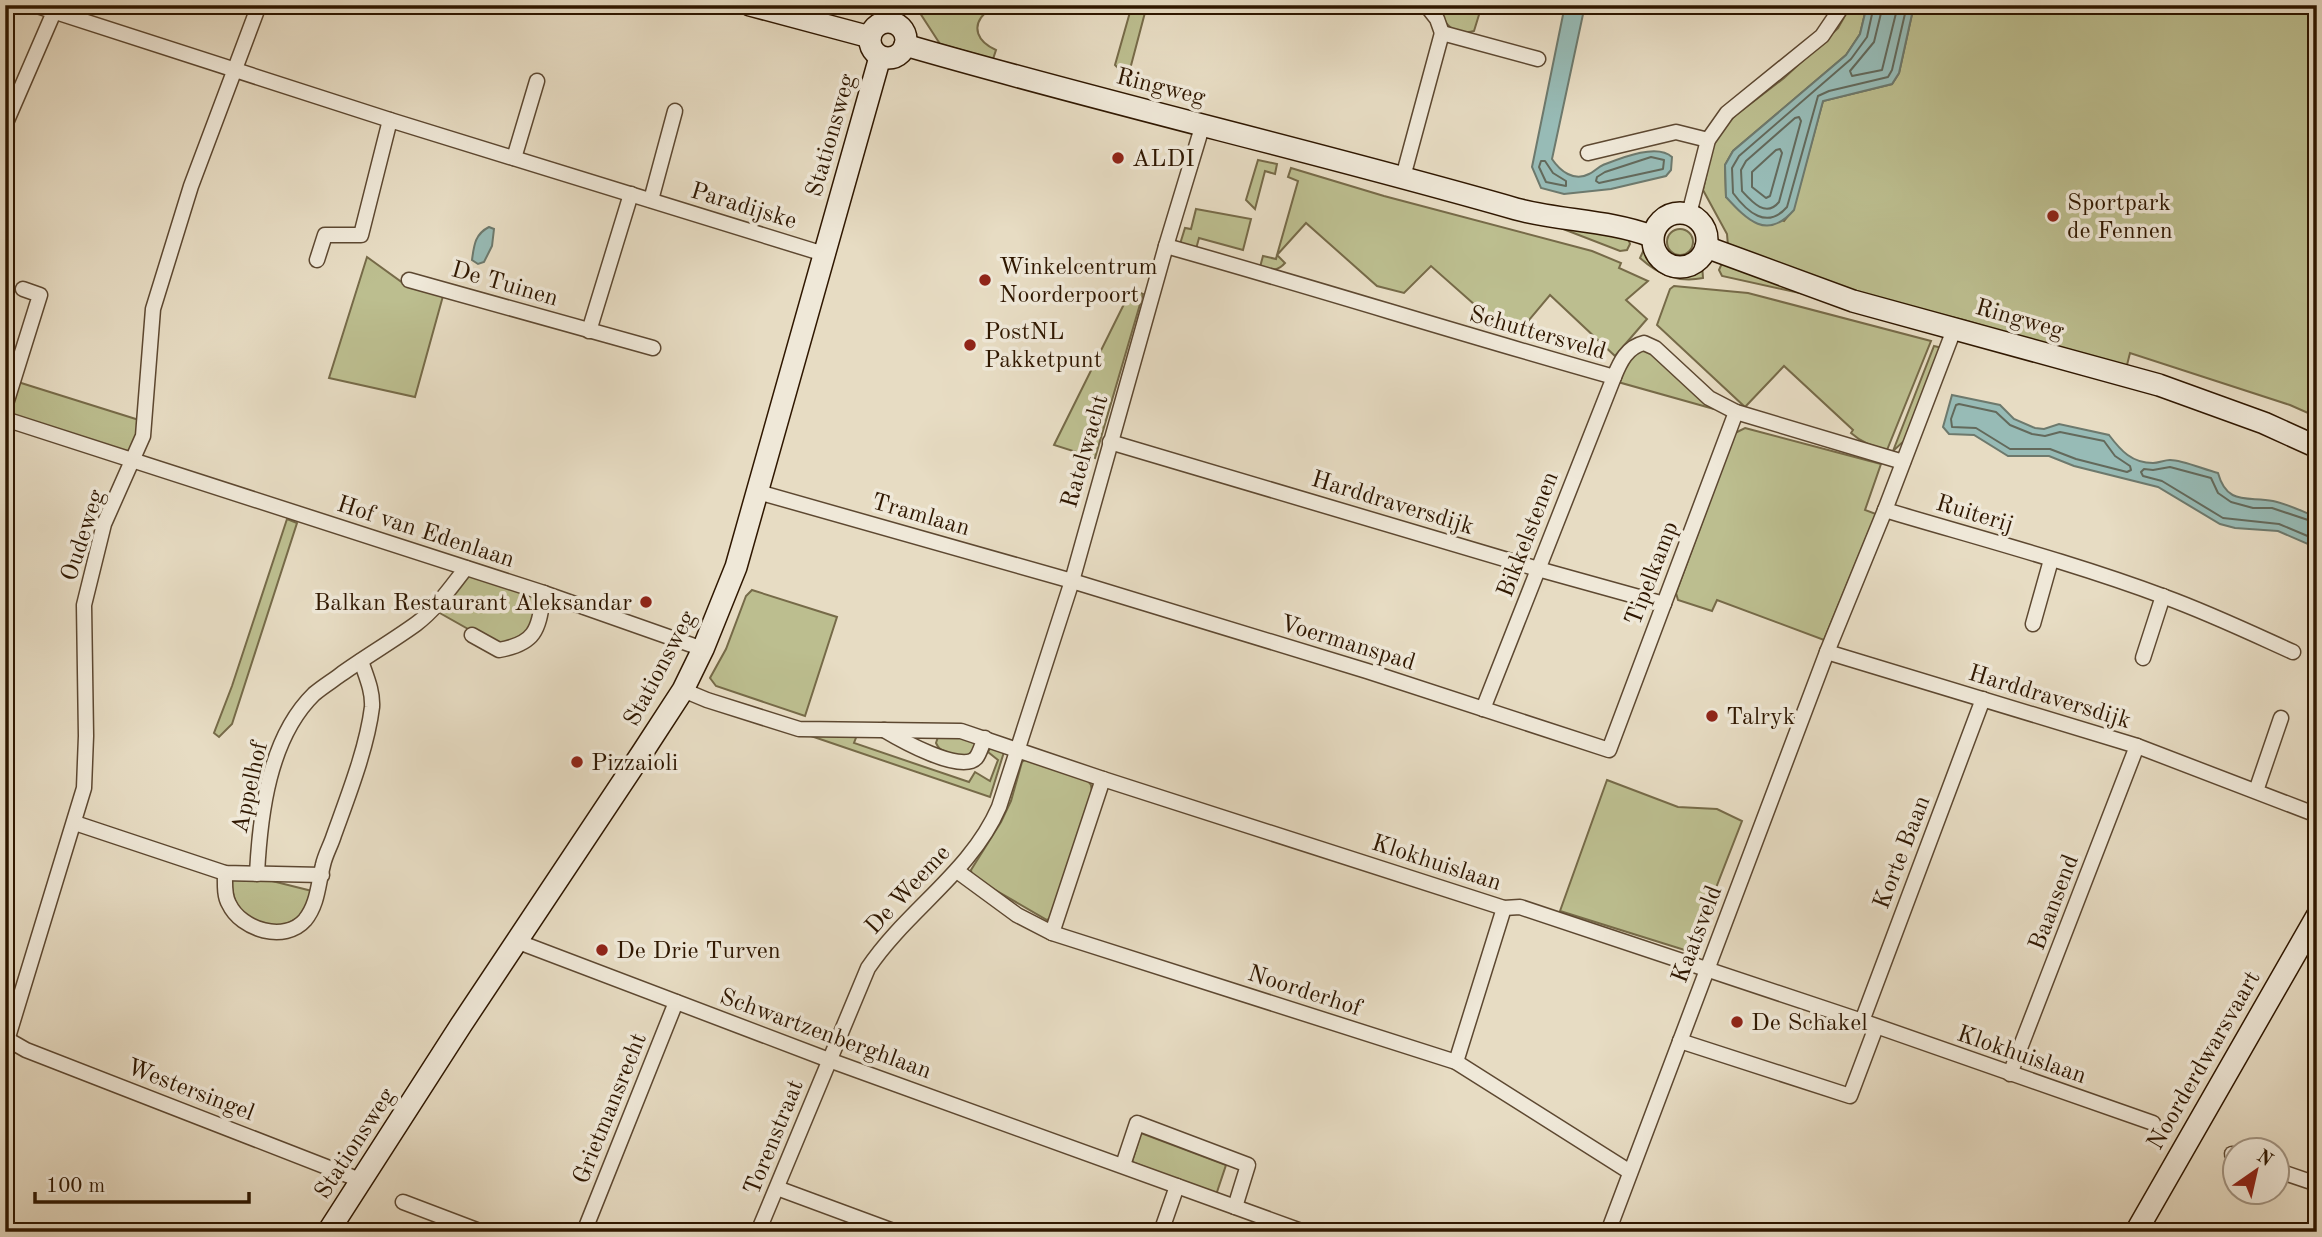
<svg xmlns="http://www.w3.org/2000/svg" width="2322" height="1237" font-family="'Old Standard TT',serif">
	<rect width="100%" height="100%" fill="#e7dcc3"/>
	<filter id="stains"><feTurbulence type="fractalNoise" baseFrequency=".00286" numOctaves="4"/><feColorMatrix values="0 0 0 0 .2 0 0 0 0 .09 0 0 0 0 .02 0 0 0 .5 -.17"/></filter>
	<radialGradient id="worn" r=".72"><stop offset=".6" stop-color="#630" stop-opacity="0"/><stop offset="1" stop-color="#630" stop-opacity=".3"/></radialGradient>
	<g fill="#bcbe8f" stroke="#766a48" stroke-width="2">
		<path d="M918,5H985L986,12C970,27 978,42 996,50L993,59L940,44L920,13Z"/>
		<path d="M1132,5H1147L1129,73L1121,71L1115,65Z"/>
		<path d="M1434,5H1482L1474,31C1452,37 1444,22 1434,5Z"/>
		<path d="M1851,5H1867L1860,34L1846,55L1733,151L1725,165L1726,197L1784,221L1793,210L1823,101L1892,84L1899,73L1914,5H2317V417L2290,405L2130,353L2126,369L1964,320L1834,289L1728,246L1727,234L1703,190L1715,135L1736,115L1784,78L1838,28Z"/>
		<path d="M1258,160L1277,164L1275,174L1265,171L1255,209L1246,200Z"/>
		<path d="M1291,168L1384,196L1592,251L1621,263L1619,268L1648,281L1626,300L1647,319L1615,356L1550,295L1524,326L1492,320L1431,266L1404,293L1377,286L1306,223L1277,255L1285,263C1277,272 1272,270 1260,267L1263,256L1276,259L1277,255L1298,181L1288,177Z"/>
		<path d="M1196,209L1251,219L1243,250L1199,238L1196,249L1180,244L1185,228L1191,229Z"/>
		<path d="M1558,227L1628,238L1630,244L1627,250L1620,251Z"/>
		<circle cx="1680" cy="242" r="13"/>
		<path d="M1646,245C1655,270 1680,279 1702,264L1703,278C1678,283 1659,275 1640,258Z"/>
		<path d="M367,257L403,283L443,296L415,397L329,378Z"/>
		<path d="M1722,263L1809,295L1722,276L1719,270Z"/>
		<path d="M1674,286L1748,293L1931,341L1887,450C1873,446 1862,443 1851,433L1853,430L1784,366L1745,407L1657,325L1670,289Z"/>
		<path d="M1134,290L1143,294L1095,458L1054,445L1130,292Z"/>
		<path d="M1934,346L1942,348L1904,441L1893,451Z"/>
		<path d="M1644,350L1650,352L1714,409L1618,382L1632,354Z"/>
		<path d="M18,382L139,420L137,435L130,455L8,414Z"/>
		<path d="M1745,428L1881,464L1865,510L1876,514L1824,640L1717,600L1712,611L1678,600L1676,593L1735,433Z"/>
		<path d="M287,519L297,523L232,724L219,737L214,733L232,686Z"/>
		<path d="M466,573L540,596L528,631L506,644L493,643L438,612Z"/>
		<path d="M752,590L837,617L805,716L716,686L710,678L726,649L746,596Z"/>
		<path d="M945,734L977,742C971,757 964,759 949,753C942,750 939,750 936,743L938,737Z"/>
		<path d="M808,735H857L854,743L969,782L975,772L990,781L998,760L988,752L992,745L1004,752L990,797Z"/>
		<path d="M1026,759L1087,780L1091,785L1092,792L1051,918L1047,920L976,879L972,876L971,870L1001,822L1011,801L1022,762Z"/>
		<path d="M1607,780L1678,807L1717,809L1742,821L1691,952L1560,911Z"/>
		<path d="M232,871L312,891L302,916L278,928C243,918 229,910 232,871Z"/>
		<path d="M1141,1133L1226,1165L1216,1195L1132,1162Z"/>
	</g>
	<g fill="#97bbb6" stroke="#6d796d" stroke-width="2">
		<path d="M1565,5H1585L1552,159C1560,171 1574,182 1589,174C1594,172 1598,167 1603,165C1621,158 1657,143 1672,157L1671,170L1666,176L1611,189L1564,194L1541,188L1532,167Z"/>
		<path d="M1867,5H1914L1899,73L1892,84L1823,101L1794,210C1767,241 1747,220 1726,197L1725,165L1733,151L1846,55L1860,34Z"/>
		<path d="M489,227L494,229L492,246L484,262L478,264L472,260C474,245 475,234 489,227Z"/>
		<path d="M1952,395L2000,405L2014,419L2035,428L2044,429L2059,424L2109,435C2121,451 2132,463 2153,463C2159,463 2164,460 2170,460C2183,460 2205,470 2218,473C2227,506 2248,496 2273,501C2288,504 2303,512 2317,517V548L2278,531L2235,528L2220,524L2158,487L2074,466L2049,456H2008L1974,435L1949,434L1943,427Z"/>
	</g>
	<g fill="none" stroke-linecap="round" stroke-linejoin="round">
		<g stroke="#63695b" stroke-width="2">
			<path d="M1874,5L1867,37L1851,59L1739,156L1732,168L1733,193C1747,212 1767,230 1787,207L1818,96L1829,91L1888,77L1892,70L1907,5"/>
			<path d="M1883,5L1874,42L1850,71L1852,76L1882,70L1898,5"/>
			<path d="M1795,118L1799,117L1801,121L1779,202C1766,218 1752,202 1742,191L1741,170L1746,161Z"/>
			<path d="M1780,149L1782,153L1770,196L1766,198L1752,187V172L1776,150Z"/>
			<path d="M1651,157L1664,160L1663,169L1599,183L1596,181L1597,177L1605,172Z"/>
			<path d="M1541,161H1545L1553,173L1566,181V186L1546,182L1539,167Z"/>
			<path d="M1959,404L1996,412L2010,425L2032,434L2045,436L2060,432L2104,441L2115,456L2130,466L2131,470L2127,472L2076,459L2050,449H2010L1976,428L1952,427L1951,419L1956,405Z"/>
			<path d="M2317,523L2272,508H2253L2231,502L2218,493L2211,478L2170,467L2153,470L2144,469L2141,472L2143,476L2162,481L2223,518L2279,524L2317,540"/>
		</g>
		<g stroke="#5d4831" stroke-width="17">
			<g id="street">
				<path d="M34,5L390,120L824,254"/>
				<path d="M1426,5L1437,19L1442,33"/>
				<path d="M5,125L57,5"/>
				<path d="M1588,153L1676,132L1708,140"/>
				<path d="M514,158L537,81"/>
				<path d="M1403,177L1442,33L1538,59"/>
				<path d="M651,200L675,111"/>
				<path d="M1689,214L1708,140L1727,113L1822,36L1843,5"/>
				<path d="M1166,246C1316,288 1464,335 1614,377C1620,362 1627,347 1644,343L1655,348L1709,398L1736,412L1903,462"/>
				<path d="M317,260L325,235H361L390,120"/>
				<path d="M409,280L653,348"/>
				<path d="M589,331L631,194"/>
				<path d="M5,407L40,295L23,289"/>
				<path d="M5,419L544,593L703,649"/>
				<path d="M1110,442L1538,569L1664,604"/>
				<path d="M758,492L1072,581L1367,671L1609,750L1736,412"/>
				<path d="M1885,510C1979,538 2074,563 2165,597C2209,613 2251,633 2293,652"/>
				<path d="M2033,624L2051,560"/>
				<path d="M472,635L499,650C538,643 538,628 544,593"/>
				<path d="M1827,652L2137,746L2317,815"/>
				<path d="M2143,658L2163,596"/>
				<path d="M683,690L707,700L799,729L961,731L1103,779L1504,908L1520,907L1862,1021L2153,1123"/>
				<path d="M1483,709L1614,377"/>
				<path d="M884,730C899,739 961,774 976,758C980,753 982,744 985,738"/>
				<path d="M2256,791L2281,718"/>
				<path d="M75,823L225,873L322,875"/>
				<path d="M957,871L1017,915L1052,933L1456,1062L1630,1172"/>
				<path d="M225,873C225,883 224,896 229,904C241,930 285,943 305,920C318,904 318,884 323,865C325,855 331,845 334,835C348,796 367,748 372,707C373,691 366,676 361,661"/>
				<path d="M257,874C260,814 269,738 314,694C322,687 332,681 340,675C365,657 391,642 416,624C436,609 451,587 466,568"/>
				<path d="M1052,933L1103,779"/>
				<path d="M516,941L829,1060L1304,1232"/>
				<path d="M1862,1021L1983,699"/>
				<path d="M5,1038L26,1050L360,1180"/>
				<path d="M1680,1041L1850,1096L1876,1027"/>
				<path d="M5,1047L84,788L86,736L84,605L104,524L143,436L153,309L191,186L259,5"/>
				<path d="M1456,1062L1504,908"/>
				<path d="M2010,1074L2137,746"/>
				<path d="M2232,1154L2234,1155"/>
				<path d="M1123,1165L1137,1123L1248,1165L1235,1207"/>
				<path d="M2276,1170L2317,1184"/>
				<path d="M777,1188L896,1232"/>
				<path d="M403,1202L482,1232"/>
				<path d="M584,1232L676,1002"/>
				<path d="M758,1232L868,968C907,910 971,872 999,807L1072,581L1166,246L1203,124"/>
				<path d="M1161,1232L1177,1186"/>
				<path d="M1608,1232L1827,652L1885,510L1955,327"/>
			</g>
		</g>
		<g stroke="#2f1700" stroke-width="24">
			<g id="secondary">
				<path d="M750,5L870,37"/>
				<circle cx="888" cy="40" r="18"/>
				<path d="M905,45C1108,104 1314,151 1516,209C1561,221 1608,220 1651,236"/>
				<circle cx="1680" cy="240" r="27"/>
				<path d="M1706,247L1853,301L2159,385L2264,423L2317,447"/>
				<path d="M328,1232L461,1025L642,753L683,690L703,649L736,567L880,57"/>
				<path d="M2136,1232L2317,916"/>
			</g>
		</g>
		<use href="#street" stroke="#efe8d8" stroke-width="14"/>
		<use href="#secondary" stroke="#efe8d8" stroke-width="21"/>
	</g>
	<g fill="#8f2418" stroke="#efe8d8" stroke-width="2.5">
		<circle cx="1118" cy="158" r="7"/>
		<circle cx="2053" cy="216" r="7"/>
		<circle cx="985" cy="280" r="7"/>
		<circle cx="970" cy="345" r="7"/>
		<circle cx="646" cy="602" r="7"/>
		<circle cx="1712" cy="716" r="7"/>
		<circle cx="577" cy="762" r="7"/>
		<circle cx="602" cy="950" r="7"/>
		<circle cx="1737" cy="1022" r="7"/>
	</g>
	<g text-anchor="middle" stroke-width="7" stroke-linejoin="round" paint-order="stroke">
		<g font-size="24" fill="#2f1700" stroke="#efe8d8">
			<text transform="translate(1161 86) rotate(14)" y="8">Ringweg</text>
			<text transform="translate(830 135) rotate(-74)" y="8">Stationsweg</text>
			<text transform="translate(744 205) rotate(17)" y="8">Paradijske</text>
			<text transform="translate(505 283) rotate(16)" y="8">De Tuinen</text>
			<text transform="translate(2020 318) rotate(16)" y="8">Ringweg</text>
			<text transform="translate(1538 332) rotate(16)" y="8">Schuttersveld</text>
			<text transform="translate(1084 451) rotate(-74)" y="8">Ratelwacht</text>
			<text transform="translate(1393 502) rotate(17)" y="8">Harddraversdijk</text>
			<text transform="translate(1975 513) rotate(17)" y="8">Ruiterij</text>
			<text transform="translate(921 514) rotate(16)" y="8">Tramlaan</text>
			<text transform="translate(426 531) rotate(18)" y="8">Hof van Edenlaan</text>
			<text transform="translate(1527 534) rotate(-69)" y="8">Bikkelstenen</text>
			<text transform="translate(82 535) rotate(-72)" y="8">Oudeweg</text>
			<text transform="translate(1651 573) rotate(-69)" y="8">Tipelkamp</text>
			<text transform="translate(1348 642) rotate(17)" y="8">Voermanspad</text>
			<text transform="translate(659 668) rotate(-62)" y="8">Stationsweg</text>
			<text transform="translate(2050 696) rotate(17)" y="8">Harddraversdijk</text>
			<text transform="translate(249 787) rotate(-77)" y="8">Appelhof</text>
			<text transform="translate(1901 852) rotate(-69)" y="8">Korte Baan</text>
			<text transform="translate(1437 862) rotate(18)" y="8">Klokhuislaan</text>
			<text transform="translate(907 889) rotate(-47)" y="8">De Weeme</text>
			<text transform="translate(2053 902) rotate(-69)" y="8">Baansend</text>
			<text transform="translate(1696 934) rotate(-69)" y="8">Kaatsveld</text>
			<text transform="translate(1305 990) rotate(18)" y="8">Noorderhof</text>
			<text transform="translate(826 1033) rotate(20)" y="8">Schwartzenberghlaan</text>
			<text transform="translate(2022 1054) rotate(19)" y="8">Klokhuislaan</text>
			<text transform="translate(2203 1060) rotate(-60)" y="8">Noorderdwarsvaart</text>
			<text transform="translate(191 1089) rotate(21)" y="8">Westersingel</text>
			<text transform="translate(609 1108) rotate(-68)" y="8">Grietmansrecht</text>
			<text transform="translate(773 1137) rotate(-68)" y="8">Torenstraat</text>
			<text transform="translate(354 1143) rotate(-57)" y="8">Stationsweg</text>
		</g>
		<g font-size="24" fill="#2f1700" stroke="#efe8d8" text-anchor="start">
			<text x="1132" y="166">ALDI</text>
			<text x="2067" y="210">Sportpark<tspan x="2067" dy="28">de Fennen</tspan></text>
			<text x="999" y="274">Winkelcentrum<tspan x="999" dy="28">Noorderpoort</tspan></text>
			<text x="984" y="339">PostNL<tspan x="984" dy="28">Pakketpunt</tspan></text>
			<text x="632" y="610" text-anchor="end">Balkan Restaurant Aleksandar</text>
			<text x="1726" y="724">Talryk</text>
			<text x="591" y="770">Pizzaioli</text>
			<text x="616" y="958">De Drie Turven</text>
			<text x="1751" y="1030">De Schakel</text>
		</g>
	</g>
	<rect width="2322" height="1237" fill="none" stroke="#e7dcc3" stroke-width="28"/>
	<rect x="7" y="7" width="2308" height="1223" fill="none" stroke="#2f1700" stroke-width="3.5"/>
	<rect x="14" y="14" width="2294" height="1209" fill="none" stroke="#2f1700" stroke-width="2"/>
	<g transform="translate(2256 1171) rotate(34)"><circle r="33" fill="#efe8d8" stroke="#a29482" stroke-width="2"/>
	<path d="M0-5L12 26L0 18L-12 26Z" fill="#8f2418"/>
	<text y="-10" font-size="19" font-weight="bold" text-anchor="middle" fill="#2f1700">N</text>
	</g>
	<path d="M35 1192v10h214v-10" fill="none" stroke="#2f1700" stroke-width="3.5"/>
	<text x="46" y="1192" font-size="21" fill="#2f1700" stroke="#efe8d8" stroke-width="5" paint-order="stroke">100 m</text>
	<rect width="100%" height="100%" filter="url(#stains)"/>
	<rect width="100%" height="100%" fill="url(#worn)"/>
</svg>
